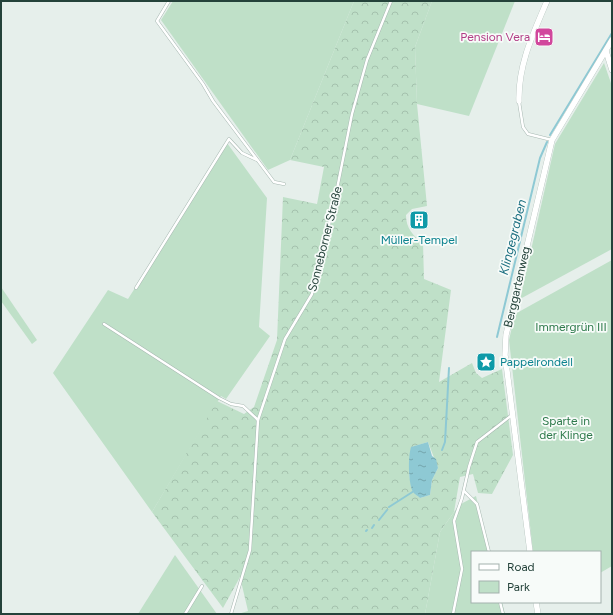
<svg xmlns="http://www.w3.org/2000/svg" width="613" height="615" font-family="Figtree,sans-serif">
	<defs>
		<pattern id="forest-crowns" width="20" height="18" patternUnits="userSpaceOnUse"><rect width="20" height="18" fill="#bfe0c8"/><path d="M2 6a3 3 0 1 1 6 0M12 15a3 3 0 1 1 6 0" fill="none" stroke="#a4c1ad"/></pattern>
		<pattern id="water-ripples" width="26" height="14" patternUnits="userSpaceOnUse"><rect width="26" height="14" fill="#8ec9d4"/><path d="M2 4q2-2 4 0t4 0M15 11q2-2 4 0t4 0" fill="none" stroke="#74a5ad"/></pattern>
	</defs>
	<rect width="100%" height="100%" fill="#e6efeb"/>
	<g fill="#bfe0c8">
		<path d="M173,1H354L290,160L268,170L161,20Z"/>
		<path d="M432,1H515L469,116L417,104L415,47Z"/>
		<path d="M604,63L612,86V249L520,299L555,144Z"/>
		<path d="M227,143L267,198L259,327L270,336L226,399L221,396L152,512L53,373L108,290L128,299Z"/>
		<path d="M612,260V566L600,573V552H533L509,340L515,314Z"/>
		<path d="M1,287L37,340L32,344L1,301Z"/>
		<path d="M476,496L490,552H472V602H502L505,614H425L440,532L459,505Z"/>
		<path d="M175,555L217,614H138Z"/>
	</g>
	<path fill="url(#forest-crowns)" fill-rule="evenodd" d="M354,1H432L415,47L417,104L427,206L412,209L406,215C406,228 413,236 423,243L424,279L451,290L439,382L472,363L476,373L482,378L502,369L513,455L492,494L478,493L473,474L460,477L454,512L440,532L425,614H238L248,611L240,577L223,608L152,512L217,401L244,414L254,407L277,340L283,197L317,204L324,167L290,160ZM428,442L438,468L432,480L430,495L420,498L413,492L409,475L412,447Z"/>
	<path fill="url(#water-ripples)" d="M428,442L432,456L436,459L438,468L432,480L430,495L420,498C418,496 414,494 413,492C408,482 408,457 411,447Z"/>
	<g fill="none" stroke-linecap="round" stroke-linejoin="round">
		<g stroke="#8ec9d4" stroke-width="2">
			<path d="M550,135L612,33"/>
			<path d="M497,337L540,158L547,142"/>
			<path d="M442,450L445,442L449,368"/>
			<path d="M389,507L414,491"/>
			<path d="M379,520L387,510"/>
			<path d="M372,528L374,525"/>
			<path d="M366,531L367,530"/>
		</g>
		<g stroke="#a8b8b2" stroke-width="3.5">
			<g id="service">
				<path d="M169,1L157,21L203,84L213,101L274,182L284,184"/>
				<path d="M519,102L523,127L528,134L552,140"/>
				<path d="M136,288L229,139L242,153L257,160"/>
				<path d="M104,324L219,398L231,404L243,406L258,420"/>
				<path d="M464,491L477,504L489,552"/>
				<path d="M500,602L503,614"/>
				<path d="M185,614L202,586"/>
				<path d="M231,614L250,550L258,420L285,339L312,294L334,204L352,114L367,60L391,1"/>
				<path d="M453,614L462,569L454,521L462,498L469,467L477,442L512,415"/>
			</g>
		</g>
		<g stroke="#a8b8b2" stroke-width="6">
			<g id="minor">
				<path d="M606,51L612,70"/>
				<path d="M519,101C518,65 533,34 547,1"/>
				<path d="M530,552L505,355L506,335L552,140L612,40"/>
				<path d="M536,602L538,614"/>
			</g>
		</g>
		<use href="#service" stroke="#fff" stroke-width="2.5"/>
		<use href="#minor" stroke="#fff" stroke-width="5.5"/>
	</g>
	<defs>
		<g id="hotel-square" transform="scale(1)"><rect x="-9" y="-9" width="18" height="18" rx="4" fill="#d1479c" stroke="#f7fbf9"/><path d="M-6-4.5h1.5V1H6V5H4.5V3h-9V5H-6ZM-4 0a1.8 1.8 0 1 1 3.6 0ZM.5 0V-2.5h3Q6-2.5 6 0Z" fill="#fff"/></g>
		<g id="building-square" transform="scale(1)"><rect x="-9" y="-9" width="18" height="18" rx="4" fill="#0f9aa8" stroke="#f7fbf9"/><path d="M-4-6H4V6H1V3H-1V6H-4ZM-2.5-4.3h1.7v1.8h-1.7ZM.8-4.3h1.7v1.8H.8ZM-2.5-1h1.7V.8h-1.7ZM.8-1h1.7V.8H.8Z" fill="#fff"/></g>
		<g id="sight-square" transform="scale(1)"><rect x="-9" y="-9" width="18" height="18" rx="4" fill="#0f9aa8" stroke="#f7fbf9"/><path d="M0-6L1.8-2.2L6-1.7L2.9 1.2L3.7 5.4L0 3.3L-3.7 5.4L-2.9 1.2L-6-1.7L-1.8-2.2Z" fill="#fff"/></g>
	</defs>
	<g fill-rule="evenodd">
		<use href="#hotel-square" x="544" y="37"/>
		<use href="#building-square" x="419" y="220"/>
		<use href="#sight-square" x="486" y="362"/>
	</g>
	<g text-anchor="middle" stroke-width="3.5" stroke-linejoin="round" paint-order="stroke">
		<g font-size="12" fill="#b23c85" stroke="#f7fbf9" text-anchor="end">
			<text x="530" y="41">Pension Vera</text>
		</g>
		<g font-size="12" fill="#24423a" stroke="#f7fbf9">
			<text transform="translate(325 239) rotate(-76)" y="4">Sonneborner Straße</text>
			<text transform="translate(517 287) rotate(-77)" y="4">Berggartenweg</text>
		</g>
		<g font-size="12" fill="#0d838f" stroke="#f7fbf9">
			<text x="419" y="244">Müller-Tempel</text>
			<text x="500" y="366" text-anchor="start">Pappelrondell</text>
		</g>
		<g font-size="12" fill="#2d7a4b" stroke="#f7fbf9">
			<text x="571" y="331">Immergrün III</text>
			<text x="566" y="425">Sparte in<tspan x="566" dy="14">der Klinge</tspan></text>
		</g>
		<g font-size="13" font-style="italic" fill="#1c6f80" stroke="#f7fbf9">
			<text transform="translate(512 237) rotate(-76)" y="5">Klingegraben</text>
		</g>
	</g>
	<rect width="613" height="615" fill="none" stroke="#24423a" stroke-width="4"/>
	<rect x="471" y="551" width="130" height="52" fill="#f7fbf9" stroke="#a3b1ad"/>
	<rect x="479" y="564" width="20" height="6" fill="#ffffff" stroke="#a3b1ad"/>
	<text x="507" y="571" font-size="12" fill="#24423a">Road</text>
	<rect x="479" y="581" width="20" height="12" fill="#bfe0c8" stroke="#a3b1ad"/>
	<text x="507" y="591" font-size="12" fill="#24423a">Park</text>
</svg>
